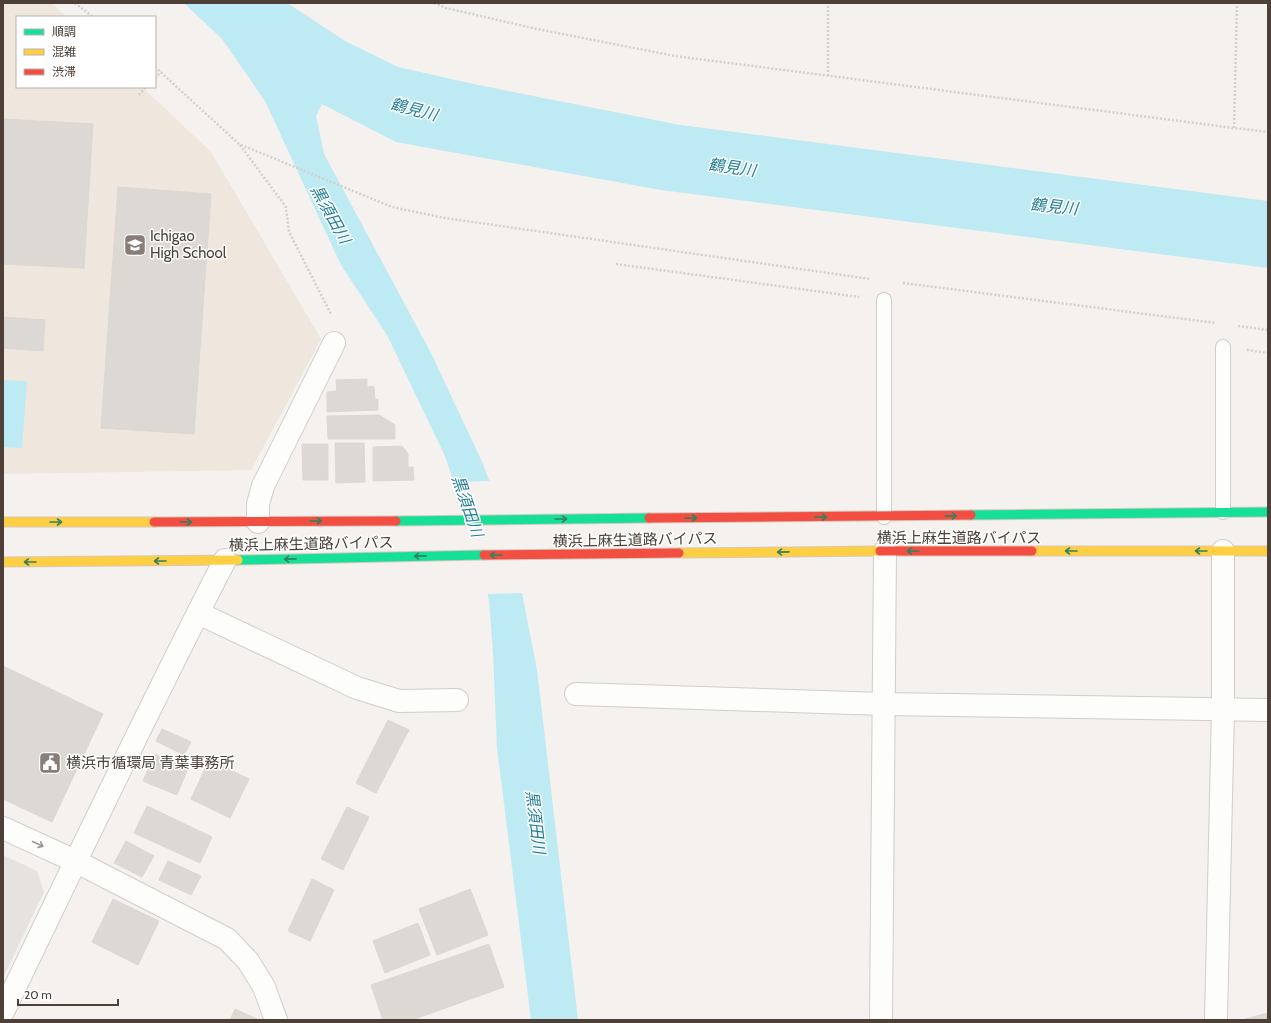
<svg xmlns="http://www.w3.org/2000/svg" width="1271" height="1023" font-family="Cabin,'Noto Sans JP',sans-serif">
	<rect width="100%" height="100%" fill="#f4f1ee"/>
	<path fill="#efe6dd" d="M3,3H52L67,17H17V87H142L211,152L321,339L251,470L3,474Z"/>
	<path fill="#e6e2df" d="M3,855L37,871L44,892L3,978Z"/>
	<g fill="#bdeaf3">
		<path d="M184,3H287L345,41L398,67L478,85L680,125L1268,201V268L661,190L396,142L322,104L316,116L324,154L432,355L483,464L512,542L537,670L578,1020H531L497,747L493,653L489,600L476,547L445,456L387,335L341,265L265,101L222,39Z"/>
		<path d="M3,380L27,381L22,448L3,447Z"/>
	</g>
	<path fill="#f4f1ee" d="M491,481L514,541L525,593L485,594L474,547L451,482Z"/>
	<g fill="#dcd8d4" stroke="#dcd7d4">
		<path d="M3,119L93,124L84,268L3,264Z"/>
		<path d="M118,187L211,194L194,434L101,428Z"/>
		<path d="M3,317L45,320L43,351L3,348Z"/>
		<path d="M367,379V387L374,386L375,400L378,399V410L327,412V392L337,391L336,380Z"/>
		<path d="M379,415L395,425V439H328L327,416Z"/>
		<path d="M335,443H364L365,482L336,483Z"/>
		<path d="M302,444H328V480H303Z"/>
		<path d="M402,446L408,454V467H413L414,480L373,481V447Z"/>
		<path d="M3,666L103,714L52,822L3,799Z"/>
		<path d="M388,720L409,730L376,793L356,783Z"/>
		<path d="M162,729L191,742L184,755L156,741Z"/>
		<path d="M155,754L188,768L177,795L143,781Z"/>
		<path d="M209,760L249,779L230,818L191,799Z"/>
		<path d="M147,806L212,837L200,863L134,833Z"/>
		<path d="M347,807L369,817L343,870L321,859Z"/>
		<path d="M126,841L154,856L142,877L114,863Z"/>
		<path d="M168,861L201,876L191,895L159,880Z"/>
		<path d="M312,879L334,890L310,941L288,931Z"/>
		<path d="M470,889L488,935L437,955L419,909Z"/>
		<path d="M113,899L159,921L138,965L92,942Z"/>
		<path d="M418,923L430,955L385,973L373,941Z"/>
		<path d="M489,944L504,987L412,1020H383L371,985Z"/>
		<path d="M235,1009L257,1019L256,1020H230Z"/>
		<path d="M1268,1013V1020H1242Z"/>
	</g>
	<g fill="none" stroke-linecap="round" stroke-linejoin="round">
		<g stroke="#d1cdca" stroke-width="16">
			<g id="lane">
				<path d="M1223,347V512"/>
				<path d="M884,517V300"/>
			</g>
		</g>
		<g stroke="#d1cdca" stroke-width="24">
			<g id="street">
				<path d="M258,522V504L263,486L334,343"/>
				<path d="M198,613L357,688L399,701L457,700"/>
				<path d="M576,694L883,704L1268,710"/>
				<path d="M3,828L75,861L227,939L248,961L264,987L276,1020"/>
				<path d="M3,1012C76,861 148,709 225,560"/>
				<path d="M881,1020L885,551"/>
				<path d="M1216,1020L1223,709V551"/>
			</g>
		</g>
		<g stroke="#d7c8ba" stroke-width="11">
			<g id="fast">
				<path d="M971,515L1268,512"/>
				<path d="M396,521L649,518"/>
				<path d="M238,560L484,555"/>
			</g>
		</g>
		<g stroke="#d7c8ba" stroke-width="11">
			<g id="slow">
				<path d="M3,522H154"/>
				<path d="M1032,551H1268"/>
				<path d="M679,553L880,551"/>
				<path d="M3,562L238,560"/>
			</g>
		</g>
		<g stroke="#d7c8ba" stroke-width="11">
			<g id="jam">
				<path d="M649,518L971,515"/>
				<path d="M154,522L396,521"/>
				<path d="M880,551H1032"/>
				<path d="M484,555L679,553"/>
			</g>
		</g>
		<g stroke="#d4d0cc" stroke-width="2.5" stroke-dasharray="2 2" stroke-linecap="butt">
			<path d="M75,3L93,17"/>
			<path d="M434,3L446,8L537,29L675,56L1234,128L1268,132"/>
			<path d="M155,67L239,144L392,207L445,218L870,279"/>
			<path d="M828,76V3"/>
			<path d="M155,78L161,72"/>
			<path d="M139,95L146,87"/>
			<path d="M1234,128L1237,3"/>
			<path d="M240,145L286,207L289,232L331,314"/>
			<path d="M616,264L859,297"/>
			<path d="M903,283L1216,323"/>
			<path d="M1238,326L1268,330"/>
			<path d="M1247,350L1268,353"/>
		</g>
		<use href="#lane" stroke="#fdfdfc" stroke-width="14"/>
		<use href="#street" stroke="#fdfdfc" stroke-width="22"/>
		<use href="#fast" stroke="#16e098" stroke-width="9"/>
		<use href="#slow" stroke="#ffcf43" stroke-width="9"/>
		<use href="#jam" stroke="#f24e42" stroke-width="9"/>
	</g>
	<defs><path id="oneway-shaft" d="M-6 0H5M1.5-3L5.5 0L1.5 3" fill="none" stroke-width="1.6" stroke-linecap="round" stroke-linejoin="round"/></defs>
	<g stroke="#36805e">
		<use href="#oneway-shaft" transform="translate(951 516) rotate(-1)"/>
		<use href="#oneway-shaft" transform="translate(821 517)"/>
		<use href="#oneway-shaft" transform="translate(691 518)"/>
		<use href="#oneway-shaft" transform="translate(561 519)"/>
		<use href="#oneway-shaft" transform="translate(316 521) rotate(-1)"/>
		<use href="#oneway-shaft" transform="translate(56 522)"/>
		<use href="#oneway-shaft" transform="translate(186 522)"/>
		<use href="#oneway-shaft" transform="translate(913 551) rotate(180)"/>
		<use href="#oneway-shaft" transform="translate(1071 551) rotate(180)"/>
		<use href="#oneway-shaft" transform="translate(1201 551) rotate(180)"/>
		<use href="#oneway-shaft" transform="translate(783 552) rotate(179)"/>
		<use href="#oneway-shaft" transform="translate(496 555) rotate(180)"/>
		<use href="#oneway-shaft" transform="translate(420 556) rotate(179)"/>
		<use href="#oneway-shaft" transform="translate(290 559) rotate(179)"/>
		<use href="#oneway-shaft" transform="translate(160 561) rotate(180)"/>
		<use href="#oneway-shaft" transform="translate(30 562) rotate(180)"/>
	</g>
	<use stroke="#9c9590" href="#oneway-shaft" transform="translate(38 844) rotate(25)"/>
	<defs>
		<g id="school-square" transform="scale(1.15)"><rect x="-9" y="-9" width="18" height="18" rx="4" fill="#877e78" stroke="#fff"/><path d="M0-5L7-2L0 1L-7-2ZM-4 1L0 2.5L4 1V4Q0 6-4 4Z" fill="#fff"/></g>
		<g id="civic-square" transform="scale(1.15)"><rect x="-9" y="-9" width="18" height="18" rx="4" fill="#877e78" stroke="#fff"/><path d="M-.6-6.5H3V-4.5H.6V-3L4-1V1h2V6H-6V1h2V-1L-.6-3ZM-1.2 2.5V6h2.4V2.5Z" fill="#fff"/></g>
	</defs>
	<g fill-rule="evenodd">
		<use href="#school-square" x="135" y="245"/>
		<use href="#civic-square" x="50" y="763"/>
	</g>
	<g text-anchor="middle" stroke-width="3" stroke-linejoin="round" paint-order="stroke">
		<g font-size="15" fill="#4c4038" stroke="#fff" text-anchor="start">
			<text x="150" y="241">Ichigao<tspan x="150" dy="17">High School</tspan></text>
			<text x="66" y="768">横浜市循環局 青葉事務所</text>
		</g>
		<g font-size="15" fill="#4c4038" stroke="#fff">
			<text x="959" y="543">横浜上麻生道路バイパス</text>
			<text transform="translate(635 540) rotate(-1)" y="5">横浜上麻生道路バイパス</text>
			<text transform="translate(311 544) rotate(-1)" y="5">横浜上麻生道路バイパス</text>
		</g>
		<g font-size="16" font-style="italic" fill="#237e94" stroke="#fff">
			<text transform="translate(414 109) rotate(15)" y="6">鶴見川</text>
			<text transform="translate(732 167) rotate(8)" y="6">鶴見川</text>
			<text transform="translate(1054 206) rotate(6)" y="6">鶴見川</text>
			<text transform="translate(331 214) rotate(61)" y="6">黒須田川</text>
			<text transform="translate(468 506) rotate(71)" y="6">黒須田川</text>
			<text transform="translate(536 822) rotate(83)" y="6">黒須田川</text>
		</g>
	</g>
	<rect width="1271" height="1023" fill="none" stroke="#4c4038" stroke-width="8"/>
	<rect x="16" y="16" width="140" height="72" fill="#ffffff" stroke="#b7b3af"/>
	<rect x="24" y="29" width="20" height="6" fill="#16e098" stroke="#b7b3af"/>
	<text x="52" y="36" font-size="12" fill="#4c4038">順調</text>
	<rect x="24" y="49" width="20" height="6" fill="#ffcf43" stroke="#b7b3af"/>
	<text x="52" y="56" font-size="12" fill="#4c4038">混雑</text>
	<rect x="24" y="69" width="20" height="6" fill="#f24e42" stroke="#b7b3af"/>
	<text x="52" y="76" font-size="12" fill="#4c4038">渋滞</text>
	<path d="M18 999v6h100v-6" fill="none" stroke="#4c4038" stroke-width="2"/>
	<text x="24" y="999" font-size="12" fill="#4c4038" stroke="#ffffff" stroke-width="3" paint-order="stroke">20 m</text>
</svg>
